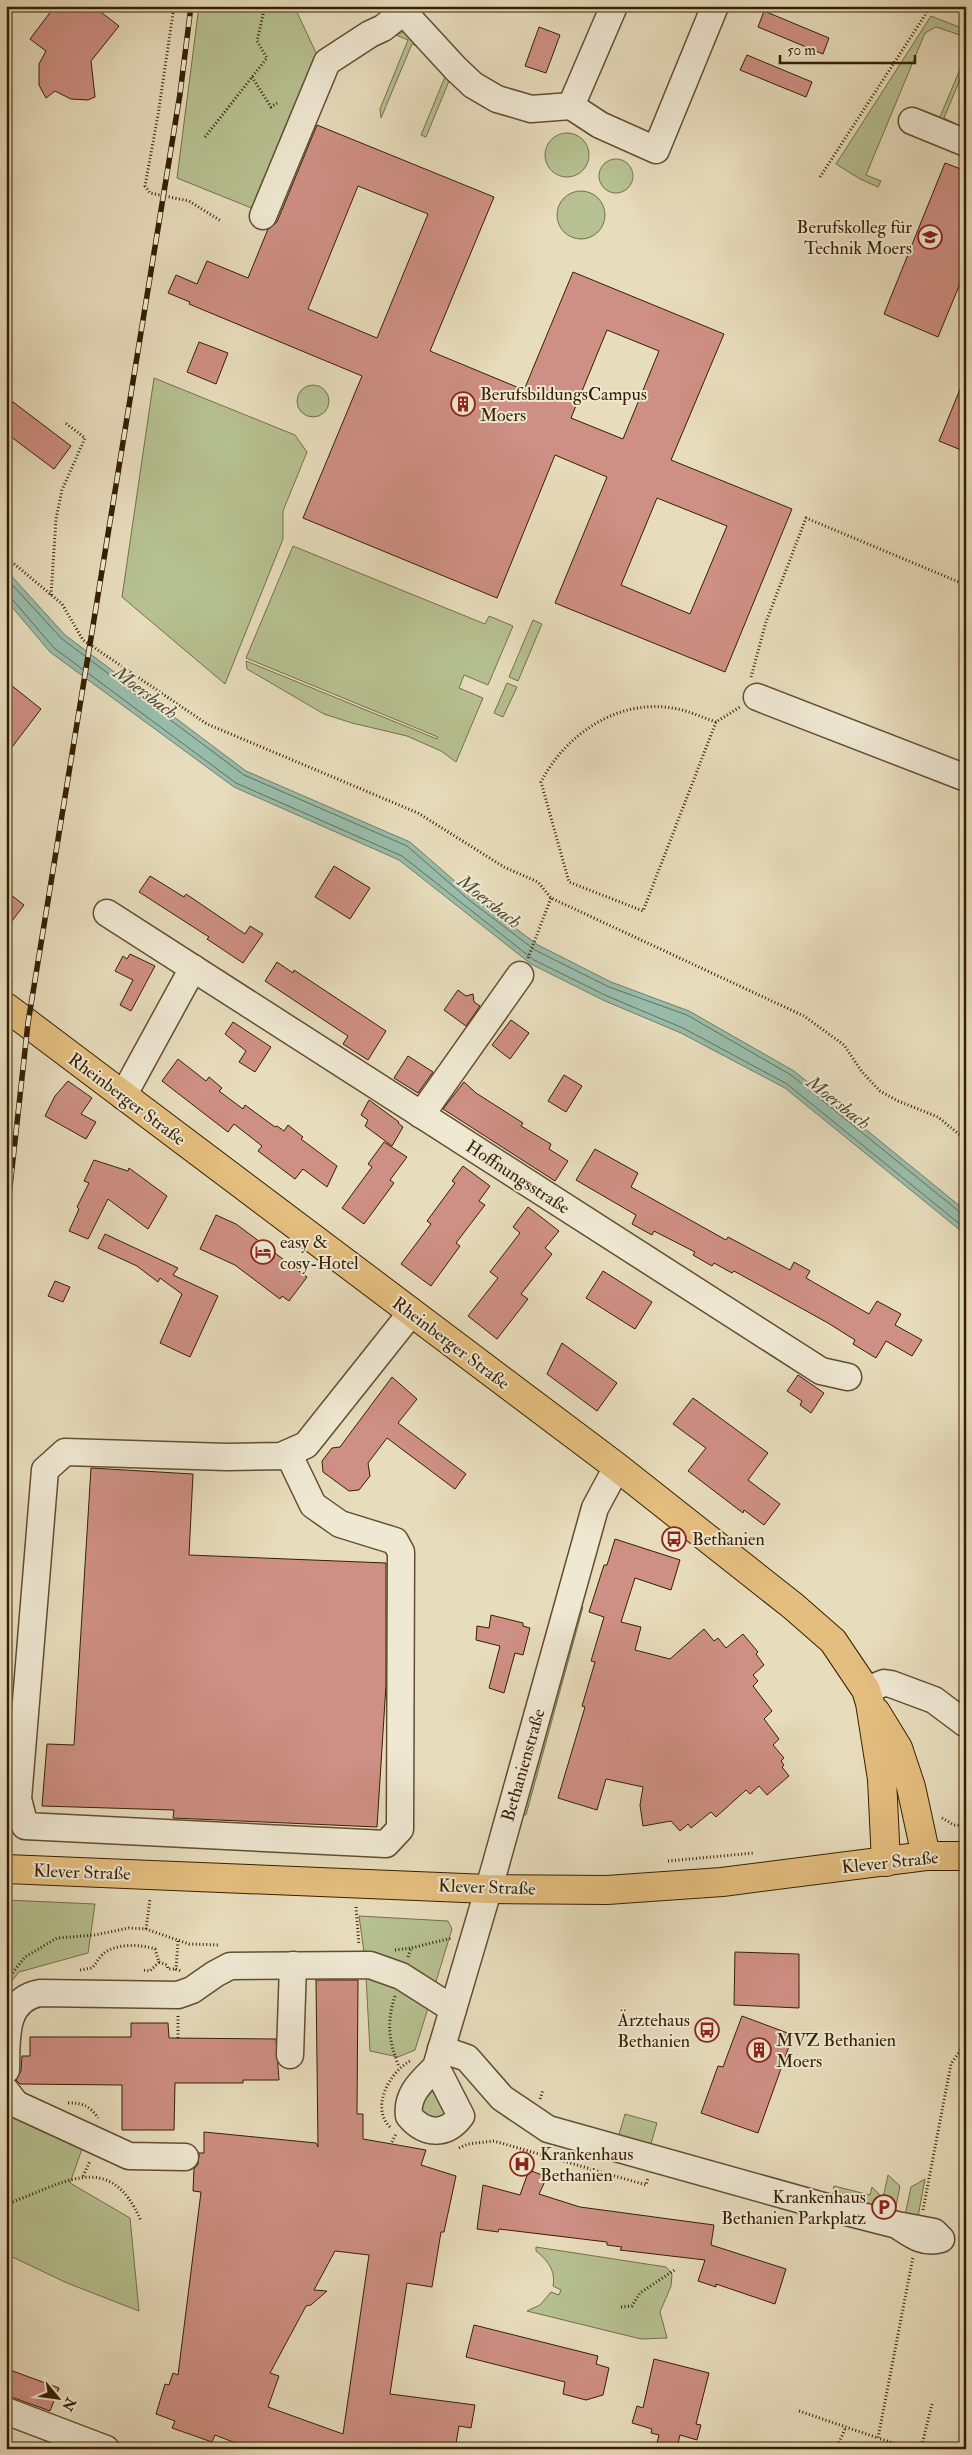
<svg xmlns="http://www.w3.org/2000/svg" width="972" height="2455" font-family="'IM FELL Double Pica',serif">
	<rect width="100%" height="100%" fill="#e7dcbc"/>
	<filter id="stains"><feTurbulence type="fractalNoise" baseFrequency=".004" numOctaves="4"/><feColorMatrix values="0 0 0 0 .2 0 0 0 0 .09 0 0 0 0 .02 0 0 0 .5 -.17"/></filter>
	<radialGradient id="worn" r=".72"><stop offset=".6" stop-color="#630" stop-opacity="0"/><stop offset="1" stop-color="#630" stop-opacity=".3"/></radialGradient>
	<g fill="#b6c090" stroke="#767048">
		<path d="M199,6H294L318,57L254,209L177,178Z"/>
		<path d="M931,16L959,27L966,26V37L936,27L925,33L866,175L881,181L878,187L860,179L836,164Z"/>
		<path d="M405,31L425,49L412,44L381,118L380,109L408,40L396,35Z"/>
		<path d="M966,55V65L944,118L956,124L953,126L927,116V112L940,117Z"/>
		<path d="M447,72L462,86L449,81L426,137L421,135Z"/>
		<circle cx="567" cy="155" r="22"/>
		<circle cx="616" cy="176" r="17"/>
		<circle cx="581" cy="215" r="24"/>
		<path d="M154,378L295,435L307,452L283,511V539L225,684L122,597Z"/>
		<circle cx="313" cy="401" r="16"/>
		<path d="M293,546L485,624L489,616L513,626L488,685L464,675L459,688L483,698L456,762L441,751L407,736L352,723L324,714L247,669L246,661L437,739L438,737L246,658Z"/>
		<path d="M533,620L542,624L518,681L509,677Z"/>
		<path d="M507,683L517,687L503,717L494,713Z"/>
		<path d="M578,1605L583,1607L526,1815L518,1814Z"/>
		<path d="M6,1900L95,1904L88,1953L19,1972L6,1988Z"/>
		<path d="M359,1916L448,1921L452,1929L434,1988L368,1955L364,1952Z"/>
		<path d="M366,1977H374L429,2005L415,2050L398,2057L370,2051Z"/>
		<path d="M433,2087L450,2111L431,2123L414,2100Z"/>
		<path d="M6,2108L83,2146L70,2183L130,2218L139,2311L67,2283L6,2254Z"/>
		<path d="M625,2114L657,2123L650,2147L618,2138Z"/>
		<path d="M888,2175L900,2186L894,2216L832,2199L834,2186L870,2195L872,2187L883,2198Z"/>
		<path d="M925,2179L917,2222L904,2220L911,2187Z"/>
		<path d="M536,2247L666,2267L672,2274L671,2286L660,2312L667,2338L641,2339L527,2311L540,2305L551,2292L559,2295L561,2290L553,2286C556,2270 547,2260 536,2251Z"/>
	</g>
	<path fill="#98bcab" stroke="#717d67" d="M6,570L65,635L246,771L410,842L472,896L538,945L611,982L689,1011L794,1071L966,1211V1235L785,1088L681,1033L605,1001L531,964L399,860L234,787L50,652L6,600Z"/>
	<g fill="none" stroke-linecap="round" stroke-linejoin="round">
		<g stroke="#676e56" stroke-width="1">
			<path d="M6,578L62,639L244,775L407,846L469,900L535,950L609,987L687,1015L791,1075L961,1213L966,1214"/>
			<path d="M6,597L12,599L54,648L236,783L402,856L534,960L607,996L683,1028L787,1084L966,1229"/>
		</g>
	</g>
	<g fill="#ce8f84" stroke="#361f00" fill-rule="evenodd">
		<path d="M55,6H93L119,26L91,61L95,97L88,100L71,99L55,91L46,98L39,85V64L46,51L30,39Z"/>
		<path d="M764,11L829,38L823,54L758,27Z"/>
		<path d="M539,27L560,35L546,73L525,66Z"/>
		<path d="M747,55L812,82L806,97L740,70Z"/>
		<path d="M317,125L494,197L430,351L524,390L573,272L724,334L671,460L792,509L725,672L555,603L607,477L555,455L497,598L303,518L362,376L189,304L190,302L168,293L176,275L197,284L207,261L248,278L268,229L277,222ZM358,186L428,214L377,338L308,309ZM607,330L659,351L623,439L571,418ZM657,498L727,526L690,614L621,585Z"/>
		<path d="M945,163L966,171V269L938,337L884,314Z"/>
		<path d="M199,342L228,353L216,384L187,372Z"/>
		<path d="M965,377H966V452L939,441Z"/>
		<path d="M13,402L71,446L54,469L6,433V411Z"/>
		<path d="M6,681L41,709L6,755Z"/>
		<path d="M334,866L370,888L350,919L315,897Z"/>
		<path d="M150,876L184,897L186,894L245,934L250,926L263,934L243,963L207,939L209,937L139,892Z"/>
		<path d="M6,891L24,905L6,929Z"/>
		<path d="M130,954L155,966L131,1011L120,1005L133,980L115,971L123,956L127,959Z"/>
		<path d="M277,962L293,973L294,970L386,1031L368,1060L343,1044L348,1036L265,981Z"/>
		<path d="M458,990L466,996L473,994L474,1002L480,1006L466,1026L444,1010Z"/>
		<path d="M511,1020L529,1033L510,1059L492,1045Z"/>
		<path d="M233,1022L271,1047L255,1072L239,1062L246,1051L225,1034Z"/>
		<path d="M408,1056L433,1072L418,1093L394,1078Z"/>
		<path d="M178,1059L206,1081L209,1077L222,1088L219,1091L243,1109L245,1105L275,1127L277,1126L284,1131L288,1125L303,1137L301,1139L337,1166L327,1187L303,1169L295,1179L258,1151L262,1146L234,1124L228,1132L162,1081Z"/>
		<path d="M564,1075L582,1086L566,1112L548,1101Z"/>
		<path d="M68,1081L92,1098L81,1114L96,1122L86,1139L45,1116L55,1096Z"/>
		<path d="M464,1082L476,1093L523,1123L521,1126L551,1144L549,1149L568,1161L555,1181L443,1109Z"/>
		<path d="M369,1100L399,1122L398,1123L403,1127L392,1146L365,1126L368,1120L361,1115Z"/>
		<path d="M384,1142L407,1157L390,1180L394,1183L364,1224L342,1208L372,1167L368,1164Z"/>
		<path d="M595,1149L638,1173L631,1187L726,1240L728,1237L790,1270L794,1262L810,1271L806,1278L869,1314L877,1301L901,1314L895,1325L922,1340L912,1356L886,1341L876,1358L853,1344L855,1340L828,1323L734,1271L732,1273L714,1263L712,1266L693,1255L695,1252L654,1231L652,1235L632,1224L636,1215L576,1180Z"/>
		<path d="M94,1160L128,1171L129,1168L167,1196L148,1229L108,1199L88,1239L69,1231L79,1209L77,1207L89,1183L84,1181Z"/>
		<path d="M463,1166L490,1186L479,1201L485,1205L456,1243L460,1246L431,1286L401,1264L431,1224L427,1221L455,1183L452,1181Z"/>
		<path d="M528,1207L559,1231L545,1248L552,1254L521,1294L528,1299L497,1339L468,1316L498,1278L490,1272L520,1233L513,1227Z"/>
		<path d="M216,1215L236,1224L307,1277L289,1301L282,1296L280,1299L235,1265L200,1249Z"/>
		<path d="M105,1234L178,1268L173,1275L218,1296L190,1357L160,1343L182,1294L160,1278L158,1282L137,1266L98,1248Z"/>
		<path d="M603,1271L652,1302L635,1329L586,1298Z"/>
		<path d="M55,1281L70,1287L63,1302L48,1296Z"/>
		<path d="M562,1343L617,1383L597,1411L547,1374Z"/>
		<path d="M798,1375L824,1393L811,1413L800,1405L802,1401L787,1391Z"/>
		<path d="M392,1377L417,1399L398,1423L466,1474L455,1489L387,1438L368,1463L370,1476L359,1490L349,1491L323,1472L322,1461L332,1448L340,1447Z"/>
		<path d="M693,1398L768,1453L748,1480L780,1504L764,1525L744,1510L743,1513L688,1471L706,1448L673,1424Z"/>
		<path d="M91,1468L193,1474L189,1555L386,1563V1685L377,1827L173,1818L174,1810L42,1806L47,1744L74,1745Z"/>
		<path d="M615,1539L680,1560L671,1590L635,1578L621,1622L641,1627L635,1650L670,1659L704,1629L714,1641L718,1638L726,1648L743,1634L758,1652L756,1654L764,1665L753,1675L758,1681L753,1686L772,1711L764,1719L779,1739L773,1745L784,1758L781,1761L784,1765L782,1767L789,1776L767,1795L759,1786L750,1794L746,1790L716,1817L711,1812L691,1828L688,1824L680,1831L671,1821L643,1826L640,1805L643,1787L606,1779L597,1810L558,1798L585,1707L582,1706L595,1662L591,1661L604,1617L589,1612L604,1565H607Z"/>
		<path d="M491,1615L523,1623V1626L530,1628L523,1655L515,1653L504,1693L489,1688L500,1646L476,1640L477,1626L489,1628Z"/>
		<path d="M735,1952L799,1954V2008L734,2005Z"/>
		<path d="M316,1980H358L357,2114H363V2139L426,2150L421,2165L456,2176L444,2232H441L432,2287L407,2283L390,2394L475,2405L471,2428L459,2426L455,2449H251L215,2435L212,2442L172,2428L175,2421L156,2414L165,2384L169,2385L173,2373L178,2375L201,2192L193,2191L194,2169L198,2164L199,2153H204V2132L316,2143L318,2147ZM335,2251L369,2255L343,2434L268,2407L279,2376L270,2373L306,2306L311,2305L327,2291L314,2290Z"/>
		<path d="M742,2016L793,2035L758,2133L701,2113L718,2066L723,2067Z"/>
		<path d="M131,2023H168L169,2038L276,2039L279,2080H243V2083H175L174,2130H122V2085L20,2084L16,2080L21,2071L22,2056H30V2037H131Z"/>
		<path d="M529,2170L547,2177L539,2194L580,2207L714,2225L711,2245L786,2269L775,2304L716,2284V2287L698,2281L705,2260L620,2250L622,2247L607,2245V2242L499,2229L498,2232L477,2229L483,2185L520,2195Z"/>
		<path d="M474,2325L598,2356L596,2364L609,2368L603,2395L586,2400L563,2394L565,2382L466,2357Z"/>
		<path d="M654,2359L709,2373L696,2424L701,2425L697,2440L680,2435L677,2448L657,2443L659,2435L651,2433L652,2429L632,2423L637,2406L643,2408Z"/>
		<path d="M10,2370L59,2388L50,2411L6,2395V2380Z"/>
	</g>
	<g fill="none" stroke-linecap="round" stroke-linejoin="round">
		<g stroke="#624e2f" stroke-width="29">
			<g id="minor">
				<path d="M398,6L456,69L473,85L497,99L531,109L571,106L614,6"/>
				<path d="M571,106L600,125L656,150L715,6"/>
				<path d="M912,121L966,143"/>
				<path d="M263,216L327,62L370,34L383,28L403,12"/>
				<path d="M757,697L966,778"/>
				<path d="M107,913L821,1371L848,1377"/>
				<path d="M123,1096L193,968"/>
				<path d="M421,1115L520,975"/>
				<path d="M288,1453L313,1505L340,1524L395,1541L401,1552L400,1829L386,1844L25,1826L18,1799L45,1470L65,1452L227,1457L281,1456L306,1445L411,1313"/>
				<path d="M866,1690L884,1683L891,1684L934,1700L966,1724"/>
				<path d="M441,2049L467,2058L502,2098L548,2129L823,2206L897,2225L934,2232L941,2239C923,2244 912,2235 897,2225"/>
				<path d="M290,2055L293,1965"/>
				<path d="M436,2067L461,2116C446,2136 425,2135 409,2116C406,2094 422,2081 436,2067L495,1867L595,1508L617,1467"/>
				<path d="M6,2070C7,2041 2,2000 40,1993L178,1995L192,1990L215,1974L230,1966L370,1965L401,1976L453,2009"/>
				<path d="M6,2091L16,2104L129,2156L185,2157"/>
				<path d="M6,2411L106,2449"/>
			</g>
		</g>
		<g stroke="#361f00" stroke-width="30">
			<g id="major">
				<path d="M6,1007L617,1467L793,1606L833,1641L866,1690L870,1703L882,1779L886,1862"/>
				<path d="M876,1712L898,1748L911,1787L926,1856"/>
				<path d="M6,1869L488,1889L607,1890L722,1882L926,1856H966"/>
			</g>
		</g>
		<g stroke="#361f00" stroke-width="3" stroke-dasharray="1 2.5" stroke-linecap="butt">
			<path d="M174,6L158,115L145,186L150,193L189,201L221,221"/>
			<path d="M6,16L14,6"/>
			<path d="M252,77L271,107L277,103"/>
			<path d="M205,137L267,58L257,41L265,6"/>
			<path d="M820,177L931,6"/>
			<path d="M6,557L62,604L83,640L207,724L418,813L504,867L538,882L551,898L804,1016L844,1045L862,1072L880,1091L898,1101L938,1117L966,1140"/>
			<path d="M51,595L56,519L62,490L85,438L64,422"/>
			<path d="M751,677L766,622L806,518L966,585"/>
			<path d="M716,722C701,717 687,710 672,708C617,699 565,735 541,782L569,882L643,911L716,722L740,707"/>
			<path d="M528,958L551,898"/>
			<path d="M6,979L13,985"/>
			<path d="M942,1818L954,1825L966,1826"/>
			<path d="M668,1861L754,1853"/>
			<path d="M356,1907L359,1945"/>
			<path d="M146,1929L150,1899"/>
			<path d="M178,1941L176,1969L181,1971"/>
			<path d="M395,1950L411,1948"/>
			<path d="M408,1957L411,1948L452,1938"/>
			<path d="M159,1962L167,1965L168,1969H176"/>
			<path d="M80,1970L92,1968C96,1964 98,1959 102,1955C114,1943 140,1944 155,1949L159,1962L150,1971L142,1970"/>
			<path d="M6,1981L25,1957L57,1938L95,1935L129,1928L146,1929L189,1944L220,1945"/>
			<path d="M395,1996C386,2024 389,2041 399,2067"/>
			<path d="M178,2016V2038"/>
			<path d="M540,2099L543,2090"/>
			<path d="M68,2103C82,2103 89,2105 98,2118"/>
			<path d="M390,2127C370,2107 390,2072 410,2061"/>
			<path d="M392,2142L396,2134"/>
			<path d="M459,2148L468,2144L494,2141L646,2185L648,2178"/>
			<path d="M83,2176L90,2161"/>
			<path d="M6,2204C61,2186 109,2146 141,2221"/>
			<path d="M923,2210L951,2064L966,2042"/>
			<path d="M621,2307L632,2306L640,2293L676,2269"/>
			<path d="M799,2411L878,2438"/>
			<path d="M836,2449L846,2427"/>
			<path d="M911,2449L878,2438L913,2257"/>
			<path d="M921,2449L932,2404"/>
		</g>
		<use href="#minor" stroke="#efe8d3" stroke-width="26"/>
		<use href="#major" stroke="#e4be7e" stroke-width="28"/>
		<g stroke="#361f00" stroke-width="5.5">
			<path id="rail" d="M6,1223L28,1023L180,94L191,6"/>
		</g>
		<use href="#rail" stroke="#efe8d3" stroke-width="4" stroke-dasharray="11" stroke-linecap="butt"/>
	</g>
	<defs>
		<g id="university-ring" transform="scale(1.25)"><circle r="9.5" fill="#efe8d3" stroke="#8f2418" stroke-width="1.5"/><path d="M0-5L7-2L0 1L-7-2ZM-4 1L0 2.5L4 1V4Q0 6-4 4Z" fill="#8f2418"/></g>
		<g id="building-ring" transform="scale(1.25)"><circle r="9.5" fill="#efe8d3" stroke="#8f2418" stroke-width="1.5"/><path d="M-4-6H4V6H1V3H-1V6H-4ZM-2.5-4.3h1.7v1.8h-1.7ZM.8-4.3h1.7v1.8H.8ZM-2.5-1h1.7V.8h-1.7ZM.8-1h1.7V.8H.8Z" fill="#8f2418"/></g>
		<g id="hotel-ring" transform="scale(1.25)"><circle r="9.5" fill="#efe8d3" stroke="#8f2418" stroke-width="1.5"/><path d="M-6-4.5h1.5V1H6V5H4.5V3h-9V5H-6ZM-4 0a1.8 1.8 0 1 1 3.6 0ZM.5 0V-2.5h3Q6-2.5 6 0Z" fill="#8f2418"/></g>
		<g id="bus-ring" transform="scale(1.25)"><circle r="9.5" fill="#efe8d3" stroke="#8f2418" stroke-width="1.5"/><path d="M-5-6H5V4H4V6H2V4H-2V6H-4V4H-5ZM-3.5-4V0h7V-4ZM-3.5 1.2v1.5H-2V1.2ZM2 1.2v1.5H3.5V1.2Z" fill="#8f2418"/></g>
		<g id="hospital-ring" transform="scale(1.25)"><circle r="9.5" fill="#efe8d3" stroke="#8f2418" stroke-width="1.5"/><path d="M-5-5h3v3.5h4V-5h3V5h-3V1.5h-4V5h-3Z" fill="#8f2418"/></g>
		<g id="parking-ring" transform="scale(1.25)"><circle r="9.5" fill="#efe8d3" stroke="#8f2418" stroke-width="1.5"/><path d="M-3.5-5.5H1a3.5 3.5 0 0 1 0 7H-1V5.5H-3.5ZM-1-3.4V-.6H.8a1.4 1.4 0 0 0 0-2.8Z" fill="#8f2418"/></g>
	</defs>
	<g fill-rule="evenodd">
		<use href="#university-ring" x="930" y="237"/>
		<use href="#building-ring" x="463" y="404"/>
		<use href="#hotel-ring" x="263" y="1252"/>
		<use href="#bus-ring" x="674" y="1539"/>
		<use href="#bus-ring" x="707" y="2030"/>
		<use href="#building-ring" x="759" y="2050"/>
		<use href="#hospital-ring" x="522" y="2164"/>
		<use href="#parking-ring" x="884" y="2207"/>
	</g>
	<g text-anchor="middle" stroke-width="4" stroke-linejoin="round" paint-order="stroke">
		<g font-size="18" fill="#361f00" stroke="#efe8d3" text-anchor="start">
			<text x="912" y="233" text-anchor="end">Berufskolleg für<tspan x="912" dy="21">Technik Moers</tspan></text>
			<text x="480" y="400">BerufsbildungsCampus<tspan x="480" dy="21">Moers</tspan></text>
			<text x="280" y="1248">easy &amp;<tspan x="280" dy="21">cosy-Hotel</tspan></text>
			<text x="692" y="1545">Bethanien</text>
			<text x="690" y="2026" text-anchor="end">Ärztehaus<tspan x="690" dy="21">Bethanien</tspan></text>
			<text x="776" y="2046">MVZ Bethanien<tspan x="776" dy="21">Moers</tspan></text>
			<text x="540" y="2160">Krankenhaus<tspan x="540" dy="21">Bethanien</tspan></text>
			<text x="866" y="2203" text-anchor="end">Krankenhaus<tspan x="866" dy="21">Bethanien Parkplatz</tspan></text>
		</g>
		<g font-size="18" fill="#361f00" stroke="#efe8d3">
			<text transform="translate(127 1099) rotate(37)" y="6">Rheinberger Straße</text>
			<text transform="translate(518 1177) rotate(33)" y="6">Hoffnungsstraße</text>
			<text transform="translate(451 1343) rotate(37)" y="6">Rheinberger Straße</text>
			<text transform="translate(523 1765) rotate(-74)" y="6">Bethanienstraße</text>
			<text transform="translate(890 1862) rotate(-6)" y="6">Klever Straße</text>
			<text transform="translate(82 1872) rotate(2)" y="6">Klever Straße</text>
			<text transform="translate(487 1887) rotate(2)" y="6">Klever Straße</text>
		</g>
		<g font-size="19" font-style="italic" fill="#534e33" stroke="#efe8d3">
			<text transform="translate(146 692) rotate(37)" y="7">Moersbach</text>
			<text transform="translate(490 901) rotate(38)" y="7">Moersbach</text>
			<text transform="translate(839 1102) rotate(38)" y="7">Moersbach</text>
		</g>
	</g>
	<rect width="972" height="2455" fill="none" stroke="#e7dcbc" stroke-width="25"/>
	<rect x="8" y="8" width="957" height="2440" fill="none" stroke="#361f00" stroke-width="2.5"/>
	<rect x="12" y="12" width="947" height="2430" fill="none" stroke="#361f00"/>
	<g transform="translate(58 2398) rotate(119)" stroke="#efe8d3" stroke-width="4" paint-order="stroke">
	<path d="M0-4L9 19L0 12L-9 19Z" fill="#361f00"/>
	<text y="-8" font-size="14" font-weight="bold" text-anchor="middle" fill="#361f00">N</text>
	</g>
	<path d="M780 55v8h135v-8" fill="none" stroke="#361f00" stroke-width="2.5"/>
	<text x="787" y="55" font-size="15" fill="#361f00" stroke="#efe8d3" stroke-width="4" paint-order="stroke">50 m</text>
	<rect width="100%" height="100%" filter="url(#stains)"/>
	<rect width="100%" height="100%" fill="url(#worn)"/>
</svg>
